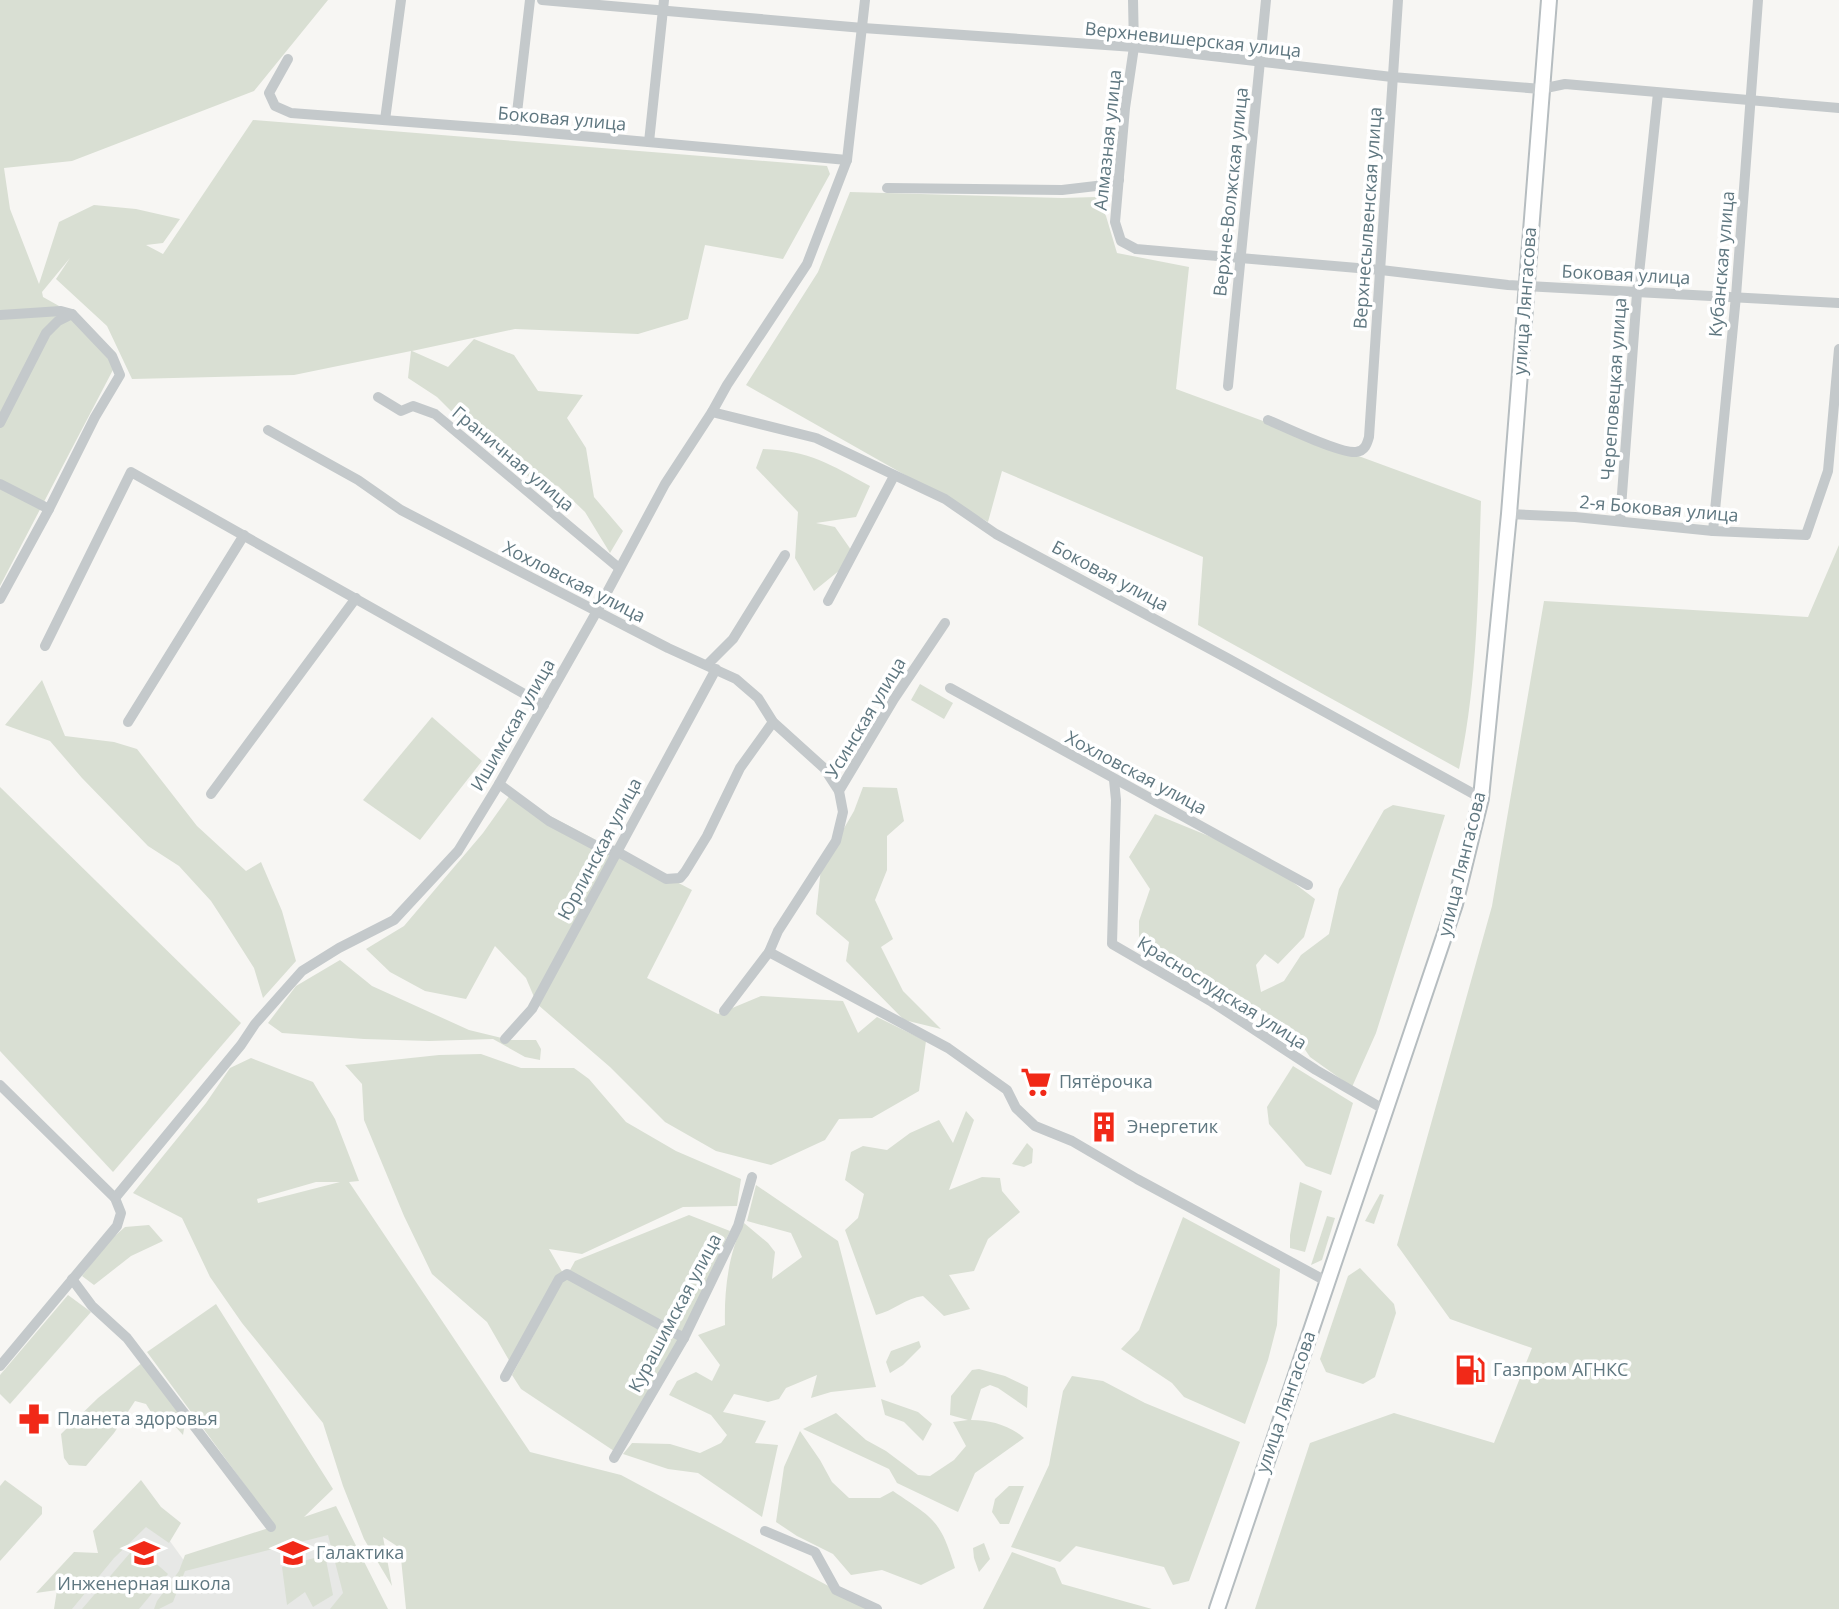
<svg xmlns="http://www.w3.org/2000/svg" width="1839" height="1609" font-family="'Open Sans',sans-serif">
	<rect width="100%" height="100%" fill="#f7f6f3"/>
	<path fill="#e7e8e6" d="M140,1516L167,1537L190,1569L332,1524L381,1609H63Z"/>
	<g fill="#d9dfd3" fill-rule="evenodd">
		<path d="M0,0H328L254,91L72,161L4,168L10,209L39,284L59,222L94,205L136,209L180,219L163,243L146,245L163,254L253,120L827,166L830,174L783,259L705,245L688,319L638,334L515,329L412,351L448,367L474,339L514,355L538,391L583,395L567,418L586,448L594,497L623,531L610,553L585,512L558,486L530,478L460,420L437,397L408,378L411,351L294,375L132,379L107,326L56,279L70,258L42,292L43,297L68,311L115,366L0,586Z"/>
		<path d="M850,192L1062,198L1096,197L1106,216L1117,253L1189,267L1176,389L1481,501C1478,591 1478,681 1459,769L1198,625L1203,557L1002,471L988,522L746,385L818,272Z"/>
		<path d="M763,449C811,451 829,464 870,486L856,517L816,523L835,527L856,557L814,591L795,558L798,512L756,468Z"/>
		<path d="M1839,545V1609H1255L1310,1443L1394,1413L1494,1443L1532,1348L1450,1319L1397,1245L1492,906L1544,601L1808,617Z"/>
		<path d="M42,680L65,736L114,742L137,749L197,826L246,871L261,862L282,911L296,961L263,998L254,968L226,924L211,901L179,866L148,846L82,778L50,741L5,725Z"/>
		<path d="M920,684L953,703L944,719L911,700Z"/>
		<path d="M432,717L482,761L420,840L363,800Z"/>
		<path d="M0,787L241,1023L113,1172L0,1051Z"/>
		<path d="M863,787L897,788L904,821L887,836V870L875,900L893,939L881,947L903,991L941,1029L904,1020L846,961L849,942L816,914L821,868L854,811Z"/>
		<path d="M510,795L692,890L647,978L718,1014L761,996L843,1001L858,1033L877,1017L926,1041L919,1091L872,1118L839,1119L825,1140L771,1165L716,1151L665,1122L610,1067L537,1004L526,978L495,946L466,999L425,991L390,972L366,949L404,926L483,833Z"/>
		<path d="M1393,805L1445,815L1376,1033L1352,1087L1310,1057L1289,1026L1244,1003L1139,941V921L1150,889L1129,857L1155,814L1260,857L1315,899L1304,937L1278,964L1265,954L1256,965L1261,992L1284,981L1301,955L1329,934L1339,889L1384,810Z"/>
		<path d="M340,960L372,986L469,1030L510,1040H536L541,1049L540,1060L525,1057L493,1039L429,1041L364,1039L282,1033L268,1023L296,986Z"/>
		<path d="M481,1054L521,1068H574L589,1079L626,1122L676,1151L741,1179L737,1206L683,1207L582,1254L549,1249L564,1275V1281L575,1261L689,1215L730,1231L679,1340L614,1451L521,1389L512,1375L534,1334L510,1362L487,1322L432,1274L404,1216L364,1120L362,1084L345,1065L439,1055Z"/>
		<path d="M251,1058L313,1082L335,1119L359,1181L349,1182L530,1452L621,1475L836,1590L867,1609H406L400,1548L383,1537L392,1586L364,1539L343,1486L323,1423L242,1323L210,1277L182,1218L133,1193L206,1103L230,1068ZM316,1182H340L258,1203L257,1199Z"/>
		<path d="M1293,1066L1353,1103L1331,1175L1306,1166L1269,1124L1267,1107Z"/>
		<path d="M966,1111L974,1120L949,1190L982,1177L1000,1178L1002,1191L1020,1212L988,1239L974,1271L949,1275L970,1309L944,1316L923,1296C906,1298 893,1311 876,1315L845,1230L858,1218L864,1194L845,1180L851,1152L863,1146L887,1150L910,1133L939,1120L953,1143Z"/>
		<path d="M1027,1143L1033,1149L1032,1163L1024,1167L1012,1164Z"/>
		<path d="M1300,1182L1322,1191L1305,1252L1290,1248V1235Z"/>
		<path d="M756,1185L838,1241L876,1387L831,1392L811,1398L817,1375L786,1388L779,1399L768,1402L734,1394L723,1412L766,1421L755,1443L778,1445L762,1517L698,1473L668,1469L623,1454L632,1443L670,1444L700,1453L721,1443L727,1435L711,1415L669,1395L677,1381L696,1372L712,1381L720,1365L698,1335L725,1325C724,1292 728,1253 744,1223L768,1243L775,1252L772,1279L802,1257L791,1233L747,1221Z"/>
		<path d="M1380,1194L1384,1195L1374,1224L1365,1221Z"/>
		<path d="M1327,1216L1335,1218L1322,1260L1311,1265Z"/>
		<path d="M1183,1217L1280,1269L1277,1325L1268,1360L1245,1424L1184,1397L1172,1383L1121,1349L1139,1330Z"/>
		<path d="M149,1225L163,1241L131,1256L94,1285L82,1276L109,1241L125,1227Z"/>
		<path d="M1360,1268L1394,1304L1396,1313L1375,1377L1363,1384L1326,1372L1320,1359L1348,1276Z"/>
		<path d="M68,1295L91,1312L10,1404L0,1394V1375Z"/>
		<path d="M216,1304L333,1489L304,1517L336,1506L388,1609H330L343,1593L328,1535L185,1571L173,1602L159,1609H154L157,1601L179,1571L185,1555L275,1526L147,1352Z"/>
		<path d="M919,1341L921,1347L903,1365L890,1373L886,1362L891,1351Z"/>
		<path d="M148,1358L186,1417L183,1435L174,1425L158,1423L146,1404L135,1401L114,1433L86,1466L69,1465L64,1458L61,1434L98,1398Z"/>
		<path d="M979,1369L1005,1376L1028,1387L1027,1408L998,1388L990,1385L981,1389L971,1420C990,1420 1009,1425 1024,1438L975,1473L958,1512L897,1483L889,1469L803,1429L836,1413L866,1440L886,1451L918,1475L930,1476L954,1460L966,1446L953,1422L968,1420L950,1415L951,1396L972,1370Z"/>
		<path d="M1072,1376L1103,1381L1145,1403L1240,1442L1189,1581L1173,1585L1164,1567L1076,1546L1060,1562L1011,1547L1049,1465L1063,1391Z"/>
		<path d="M881,1399L918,1412L932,1424L923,1441L904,1422L885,1415Z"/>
		<path d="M800,1431L820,1460L832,1482L849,1498H880L893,1491C934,1519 940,1519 955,1568L921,1585L882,1570L851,1575L833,1554L797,1536L776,1522L784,1467Z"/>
		<path d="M5,1480L42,1507V1514L0,1561V1486Z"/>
		<path d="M141,1480L161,1507L181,1523L169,1543L146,1527L114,1558L72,1609H54L57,1590L36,1593L74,1552L98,1553L93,1531Z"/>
		<path d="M1009,1486H1024L1009,1524H1000L992,1512L995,1499Z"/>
		<path d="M984,1543L990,1559L979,1572L974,1558L973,1548Z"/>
		<path d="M136,1546L168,1574L139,1609H82Z"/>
		<path d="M1012,1552L1055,1568L1062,1584L1152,1609H983Z"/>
		<path d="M325,1555L333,1595L313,1607L305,1592L287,1605L282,1567Z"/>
	</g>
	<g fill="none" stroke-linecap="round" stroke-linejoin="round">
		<g stroke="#b6bdc0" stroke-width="18">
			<path id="secondary" d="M1217,1609L1455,904L1481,798L1509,514L1549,0"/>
		</g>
		<g stroke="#c4c9cb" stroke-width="10">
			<path d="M542,0L863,28L1134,47L1392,77L1541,89L1565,84L1839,108"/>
			<path d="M1133,0L1134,47L1125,108L1115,222L1121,241L1136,249L1381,270L1508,285L1839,303"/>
			<path d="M288,59L269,93L275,106L291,113L515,130L847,160"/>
			<path d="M385,120L401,0"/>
			<path d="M515,130L530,0"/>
			<path d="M649,142L664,0"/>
			<path d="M887,188L1062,190L1096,186L1119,180"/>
			<path d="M0,315L61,311L72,314L112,356L120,375L95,417L49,509"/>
			<path d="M1228,386L1266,0"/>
			<path d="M378,397L401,411L413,406L435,414L619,568"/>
			<path d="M712,412L816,438L945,499L996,534L1227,658L1481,798"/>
			<path d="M1268,420C1285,427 1341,454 1356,452C1365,451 1367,444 1369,437L1398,0"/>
			<path d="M0,423L46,333L58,321L72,314"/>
			<path d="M268,430L358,480L401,510L668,648L736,679L758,698L773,722L824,768L839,791"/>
			<path d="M0,484L49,509L0,599"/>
			<path d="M1509,514L1575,517L1713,531L1806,535L1828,471L1839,349"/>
			<path d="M1620,521L1637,293L1658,93"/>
			<path d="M1713,531L1736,296L1758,0"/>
			<path d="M828,601L894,476"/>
			<path d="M45,646L131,472L544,705"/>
			<path d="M707,665L733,639L785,555"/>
			<path d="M950,688L1308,885"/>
			<path d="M128,722L244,535"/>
			<path d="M1114,780L1116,800L1112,944L1212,1002L1316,1070L1385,1110"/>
			<path d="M499,784L549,821L602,849L616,851L666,879L680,878L685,872L707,836L740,768L773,722"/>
			<path d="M211,794L356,598"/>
			<path d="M769,952L948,1048L1007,1090L1016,1108L1035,1126L1072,1141L1137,1179L1326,1281"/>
			<path d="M724,1011L769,952L778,931L836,841L843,812L839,791L894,699L945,623"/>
			<path d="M505,1039L532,1009L716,669"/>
			<path d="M0,1085L115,1198L121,1213L117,1226L0,1366"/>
			<path d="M115,1198L241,1045L255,1024L302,971L339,948L394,920L458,851L499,784L597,611L665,484L712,412L727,385L807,264L847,160L865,0"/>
			<path d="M72,1279L92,1306L127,1338L271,1527"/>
			<path d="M505,1377L559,1279L567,1274L684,1338"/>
			<path d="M614,1458L684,1338L738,1226L752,1177"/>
			<path d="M765,1531L815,1552L836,1590L877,1609"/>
		</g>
		<use href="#secondary" stroke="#fff" stroke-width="14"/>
	</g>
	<defs>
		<g id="supermarket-bare" transform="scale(2.415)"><path d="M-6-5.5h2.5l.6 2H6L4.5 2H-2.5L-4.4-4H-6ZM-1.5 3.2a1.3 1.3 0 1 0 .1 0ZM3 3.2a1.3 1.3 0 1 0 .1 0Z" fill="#f12918" stroke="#fff" stroke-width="2.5" paint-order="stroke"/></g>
		<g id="building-bare" transform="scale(2.415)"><path d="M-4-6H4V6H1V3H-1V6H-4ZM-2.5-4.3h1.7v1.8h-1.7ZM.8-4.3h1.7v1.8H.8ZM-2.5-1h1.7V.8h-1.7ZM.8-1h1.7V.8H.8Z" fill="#f12918" stroke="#fff" stroke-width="2.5" paint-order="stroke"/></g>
		<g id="fuel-bare" transform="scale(2.415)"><path d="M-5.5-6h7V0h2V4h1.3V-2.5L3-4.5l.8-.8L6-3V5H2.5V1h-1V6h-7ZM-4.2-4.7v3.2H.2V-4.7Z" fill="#f12918" stroke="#fff" stroke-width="2.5" paint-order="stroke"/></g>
		<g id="pharmacy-bare" transform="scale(2.415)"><path d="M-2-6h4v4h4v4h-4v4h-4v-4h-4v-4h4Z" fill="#f12918" stroke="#fff" stroke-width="2.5" paint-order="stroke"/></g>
		<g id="school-bare" transform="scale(2.415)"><path d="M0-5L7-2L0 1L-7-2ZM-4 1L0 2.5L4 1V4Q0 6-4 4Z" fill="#f12918" stroke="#fff" stroke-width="2.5" paint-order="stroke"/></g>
	</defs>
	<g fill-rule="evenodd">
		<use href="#supermarket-bare" x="1036" y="1082"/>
		<use href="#building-bare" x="1104" y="1127"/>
		<use href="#fuel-bare" x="1470" y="1370"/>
		<use href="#pharmacy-bare" x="34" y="1419"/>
		<use href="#school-bare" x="144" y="1553"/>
		<use href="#school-bare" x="293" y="1553"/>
	</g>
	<g text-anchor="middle" stroke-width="7" stroke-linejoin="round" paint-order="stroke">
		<g font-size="18" fill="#5f7780" stroke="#fff">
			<text transform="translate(1193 40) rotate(6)" y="6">Верхневишерская улица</text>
			<text transform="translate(562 119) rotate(5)" y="6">Боковая улица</text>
			<text transform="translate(1108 140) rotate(-84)" y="6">Алмазная улица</text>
			<text transform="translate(1231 192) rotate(-84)" y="6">Верхне-Волжская улица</text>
			<text transform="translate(1368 218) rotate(-86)" y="6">Верхнесылвенская улица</text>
			<text transform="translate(1722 264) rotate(-85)" y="6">Кубанская улица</text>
			<text transform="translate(1626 275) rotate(3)" y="6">Боковая улица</text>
			<text transform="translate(1525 301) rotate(-86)" y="6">улица Лянгасова</text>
			<text transform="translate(1614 389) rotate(-86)" y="6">Череповецкая улица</text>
			<text transform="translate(513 459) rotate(40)" y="6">Граничная улица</text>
			<text transform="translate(1659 509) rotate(5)" y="6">2-я Боковая улица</text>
			<text transform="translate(1110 576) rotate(28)" y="6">Боковая улица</text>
			<text transform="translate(574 582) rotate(27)" y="6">Хохловская улица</text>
			<text transform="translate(866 718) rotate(-59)" y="6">Усинская улица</text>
			<text transform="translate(513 725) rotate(-60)" y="6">Ишимская улица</text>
			<text transform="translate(1136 773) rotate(28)" y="6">Хохловская улица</text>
			<text transform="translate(600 849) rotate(-62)" y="6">Юрлинская улица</text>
			<text transform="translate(1462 864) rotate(-76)" y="6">улица Лянгасова</text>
			<text transform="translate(1222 993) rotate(32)" y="6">Краснослудская улица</text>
			<text transform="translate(675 1313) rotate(-62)" y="6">Курашимская улица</text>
			<text transform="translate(1286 1402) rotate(-71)" y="6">улица Лянгасова</text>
		</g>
		<g font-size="18" fill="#5f7780" stroke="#fff" text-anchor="start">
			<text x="1059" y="1088">Пятёрочка</text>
			<text x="1127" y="1133">Энергетик</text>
			<text x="1493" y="1376">Газпром АГНКС</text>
			<text x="57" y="1425">Планета здоровья</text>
			<text x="316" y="1559">Галактика</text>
			<text x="144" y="1590" text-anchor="middle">Инженерная школа</text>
		</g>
	</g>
</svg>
